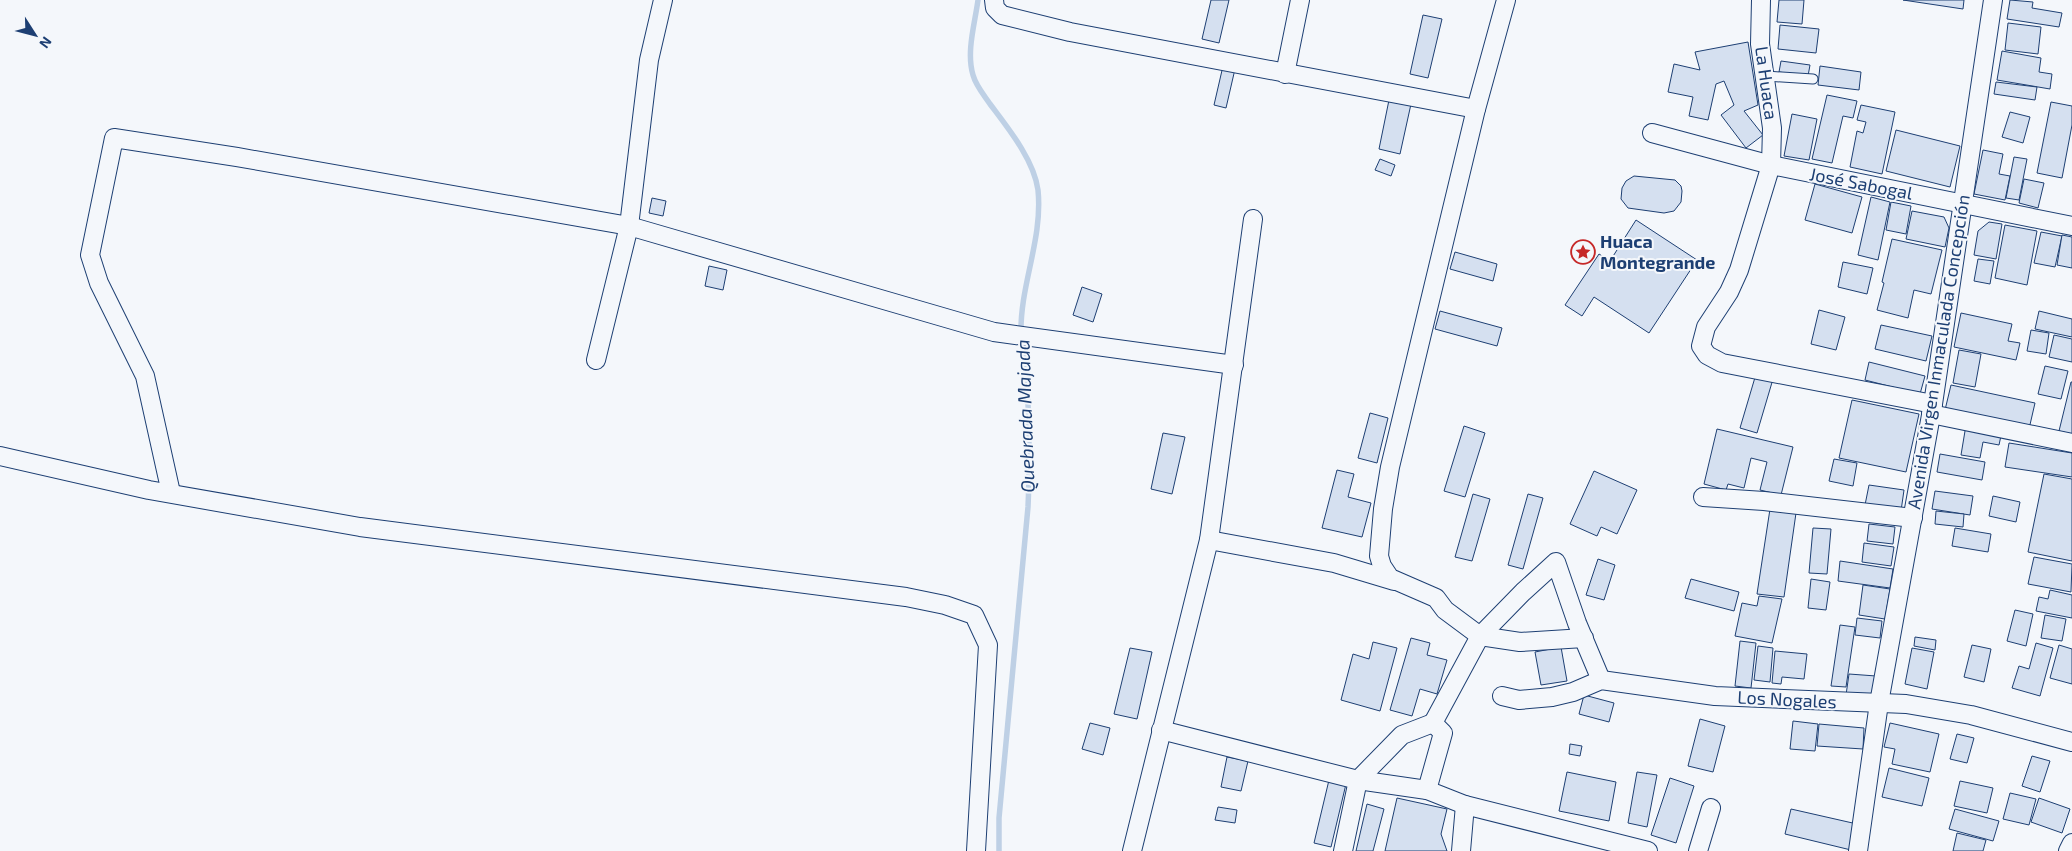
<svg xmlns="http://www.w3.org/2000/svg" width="2072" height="851" font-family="'Exo 2',sans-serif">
	<rect width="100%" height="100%" fill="#f4f7fb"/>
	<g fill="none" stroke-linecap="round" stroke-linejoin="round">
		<path stroke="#bed0e5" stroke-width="5.5" d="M978,0C975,23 966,52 973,75C976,86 984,95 990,104C1008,128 1034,160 1038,190C1043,239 1020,285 1021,333C1021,348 1026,363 1027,378C1029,421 1030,464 1028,507L999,818V851"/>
	</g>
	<g fill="#d5e0f0" stroke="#1d3f73">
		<path d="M1211,0H1229L1219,43L1202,39Z"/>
		<path d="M1779,0H1804L1802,24L1777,22Z"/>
		<path d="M1903,0H1964L1963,9Z"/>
		<path d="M2010,0L2033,2L2032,8L2062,13L2059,27L2007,19Z"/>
		<path d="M1423,15L1442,19L1428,78L1410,74Z"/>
		<path d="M2008,23L2041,27L2038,54L2005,50Z"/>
		<path d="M1780,25L1819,29L1816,53L1778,49Z"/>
		<path d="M1748,42L1758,105L1744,111L1763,135L1746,148L1721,115L1734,105L1724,81L1716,84L1708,120L1689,116L1693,97L1668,92L1674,64L1700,70L1695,52Z"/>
		<path d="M2002,51L2041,58L2039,72L2052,74L2050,89L1997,80Z"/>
		<path d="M1781,61L1810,65L1808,76L1779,72Z"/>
		<path d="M1223,66L1235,69L1226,108L1214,105Z"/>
		<path d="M1820,66L1861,72L1859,90L1818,85Z"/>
		<path d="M1996,82L2037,87L2035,100L1994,94Z"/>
		<path d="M1827,95L1857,101L1853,118L1843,116L1832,163L1812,159Z"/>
		<path d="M1389,100L1411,104L1400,154L1379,149Z"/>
		<path d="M2051,102L2072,106V125L2062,178L2037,173Z"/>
		<path d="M1861,105L1895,112L1882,174L1850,167L1857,131L1863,133L1866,122L1857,120Z"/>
		<path d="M2010,112L2030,117L2023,143L2002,137Z"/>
		<path d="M1792,114L1817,119L1809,160L1784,156Z"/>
		<path d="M1896,130L1960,146L1950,187L1886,171Z"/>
		<path d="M1983,150L2003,154L1999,174L2010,176L2005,200L1974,194Z"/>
		<path d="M2014,157L2027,159L2019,200L2006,198Z"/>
		<path d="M1380,159L1395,165L1391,176L1375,170Z"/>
		<path d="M1634,176L1675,180L1681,186L1682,191L1681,202L1674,211L1664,213L1628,208L1621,199L1622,188L1626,181Z"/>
		<path d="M2024,179L2044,183L2038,208L2019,203Z"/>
		<path d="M1815,184L1862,197L1852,233L1805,220Z"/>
		<path d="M1871,197L1890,202L1878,260L1858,255Z"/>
		<path d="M652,198L666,201L663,216L649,213Z"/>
		<path d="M1891,202L1911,206L1906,234L1886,230Z"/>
		<path d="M1912,211L1944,217L1949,228L1945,247L1906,239Z"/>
		<path d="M1636,220L1697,260L1649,333L1594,297L1582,316L1565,305L1599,254L1610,261Z"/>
		<path d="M1989,222L2002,224L1996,259L1974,255L1978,231Z"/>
		<path d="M2005,225L2037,231L2027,285L1995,278Z"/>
		<path d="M2041,232L2062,236L2055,267L2034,263Z"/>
		<path d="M2062,235L2072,237V268L2057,265Z"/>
		<path d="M1892,239L1942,250L1931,294L1914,290L1908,318L1877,310L1884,283L1882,282Z"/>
		<path d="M1455,252L1497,264L1493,281L1450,269Z"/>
		<path d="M1978,259L1994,261L1990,284L1974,281Z"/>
		<path d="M1843,262L1873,268L1867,294L1838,287Z"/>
		<path d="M709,266L727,270L723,290L705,286Z"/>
		<path d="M1082,287L1102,294L1093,322L1073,315Z"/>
		<path d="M1819,310L1845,317L1836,350L1811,344Z"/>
		<path d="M1440,311L1502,328L1497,346L1435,329Z"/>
		<path d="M2039,311L2072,319V337L2035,329Z"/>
		<path d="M1961,313L2012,324L2008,341L2020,343L2016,360L1954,347Z"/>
		<path d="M1881,325L1932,336L1926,361L1875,349Z"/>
		<path d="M2031,330L2049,333L2046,354L2027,351Z"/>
		<path d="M2054,335L2072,339V362L2049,357Z"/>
		<path d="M1959,350L1981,354L1975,387L1953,383Z"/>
		<path d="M1869,362L1925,376L1920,394L1865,380Z"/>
		<path d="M2045,366L2068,371L2061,399L2038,394Z"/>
		<path d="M1756,374L1773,379L1757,433L1740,428Z"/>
		<path d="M2071,382H2072V434L2059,431Z"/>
		<path d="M1951,385L2035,403L2029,429L1945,410Z"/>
		<path d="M1852,400L1919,414L1906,472L1839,458Z"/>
		<path d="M1370,413L1388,418L1377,463L1358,458Z"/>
		<path d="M1966,425L2002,431L1999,445L1983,442L1980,458L1961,455Z"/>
		<path d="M1464,426L1485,433L1465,497L1444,491Z"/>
		<path d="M1717,429L1793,447L1781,495L1760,490L1767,462L1751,458L1744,488L1728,484L1726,490L1704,484Z"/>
		<path d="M1163,433L1185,437L1172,494L1151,489Z"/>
		<path d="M2009,443L2072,453V477L2005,467Z"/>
		<path d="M1940,454L1985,462L1982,480L1937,472Z"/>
		<path d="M1834,459L1857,463L1853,486L1829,481Z"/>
		<path d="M1337,470L1354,474L1348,497L1371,503L1362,537L1322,528Z"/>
		<path d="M1594,471L1637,490L1617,534L1601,527L1597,536L1570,524Z"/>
		<path d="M2044,474L2072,479V561L2028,552Z"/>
		<path d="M1869,485L1904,490L1901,511L1865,505Z"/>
		<path d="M1935,491L1973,496L1970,515L1932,509Z"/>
		<path d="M1473,494L1490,499L1472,561L1455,557Z"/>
		<path d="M1528,494L1543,498L1523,569L1508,565Z"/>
		<path d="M1993,496L2020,502L2016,522L1989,516Z"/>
		<path d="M1770,509L1796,513L1784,597L1757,594Z"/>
		<path d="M1936,511L1964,514L1963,527L1935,524Z"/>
		<path d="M1869,524L1895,527L1893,544L1867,541Z"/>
		<path d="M1813,528L1831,529L1827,574L1809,573Z"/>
		<path d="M1955,528L1991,534L1988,552L1952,546Z"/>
		<path d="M1864,543L1894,547L1891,566L1862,562Z"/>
		<path d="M2034,557L2072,564L2071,592L2028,584Z"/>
		<path d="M1598,559L1615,565L1604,600L1586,595Z"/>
		<path d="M1840,561L1893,569L1890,588L1838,581Z"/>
		<path d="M1691,579L1739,592L1734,611L1685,598Z"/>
		<path d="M1811,579L1830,582L1826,610L1808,608Z"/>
		<path d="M1863,585L1890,589L1885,619L1859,615Z"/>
		<path d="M2050,590L2072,595V618L2036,611L2039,597L2048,599Z"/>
		<path d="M1759,596L1782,599L1772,643L1735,636L1742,603L1757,606Z"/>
		<path d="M2015,610L2033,614L2026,646L2007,641Z"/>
		<path d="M2045,615L2066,619L2062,641L2041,638Z"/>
		<path d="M1857,618L1882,621L1880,638L1855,635Z"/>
		<path d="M1840,625L1855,627L1846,687L1831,686Z"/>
		<path d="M1915,637L1936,640L1935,650L1914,646Z"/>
		<path d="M1411,638L1430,643L1427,655L1447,660L1437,694L1420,689L1412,716L1390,710Z"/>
		<path d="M1740,641L1756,643L1751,688L1735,686Z"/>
		<path d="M1373,642L1397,648L1380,711L1341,700L1353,654L1369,659Z"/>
		<path d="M2036,643L2053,648L2040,696L2012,688L2019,666L2029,669Z"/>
		<path d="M1972,645L1991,649L1984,682L1964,677Z"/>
		<path d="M2059,645L2072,649V684L2050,678Z"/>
		<path d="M1758,646L1773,648L1770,682L1754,680Z"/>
		<path d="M1561,647L1567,681L1541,685L1535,652Z"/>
		<path d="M1130,648L1152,652L1137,719L1114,714Z"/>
		<path d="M1912,648L1934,652L1927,689L1905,684Z"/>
		<path d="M1775,651L1807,654L1804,679L1782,677L1781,684L1772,683Z"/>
		<path d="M1849,674L1876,676L1874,698L1846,695Z"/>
		<path d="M1584,695L1614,703L1609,722L1579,714Z"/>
		<path d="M1700,719L1725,726L1713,772L1688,766Z"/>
		<path d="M1793,721L1818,724L1815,751L1790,749Z"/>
		<path d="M1090,723L1110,728L1103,755L1082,749Z"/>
		<path d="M1890,723L1939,734L1930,772L1892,764L1895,749L1884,747Z"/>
		<path d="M1819,724L1864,728L1863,749L1817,746Z"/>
		<path d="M1957,734L1974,738L1967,763L1950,759Z"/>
		<path d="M1570,744L1582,746L1580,756L1569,754Z"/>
		<path d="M2032,756L2050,761L2040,792L2022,786Z"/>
		<path d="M1227,757L1248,761L1241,791L1221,787Z"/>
		<path d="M1889,768L1929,778L1922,806L1882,797Z"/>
		<path d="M1567,772L1616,782L1609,821L1559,811Z"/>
		<path d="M1637,772L1657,775L1647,827L1628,823Z"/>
		<path d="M1670,778L1694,786L1676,843L1651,835Z"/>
		<path d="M1329,780L1346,784L1331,847L1314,843Z"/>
		<path d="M1960,781L1993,788L1987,813L1954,806Z"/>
		<path d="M2010,793L2036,799L2029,825L2003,819Z"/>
		<path d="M1397,798L1447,809L1441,834L1447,851H1385Z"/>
		<path d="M2039,798L2070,809L2062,833L2031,822Z"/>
		<path d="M1367,804L1384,809L1373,851H1356Z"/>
		<path d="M1218,807L1237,810L1235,823L1215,820Z"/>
		<path d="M1791,809L1857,824L1851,850L1785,834Z"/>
		<path d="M1955,809L1999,821L1993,841L1949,829Z"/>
		<path d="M1957,833L1986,840L1983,851H1953Z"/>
	</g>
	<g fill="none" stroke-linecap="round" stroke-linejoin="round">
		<g stroke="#1d3f73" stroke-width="11">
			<path id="service" d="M1766,76L1813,79"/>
		</g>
		<g stroke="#1d3f73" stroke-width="20">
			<g id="minor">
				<path d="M994,0L995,8L1002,15L1070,32L1476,109"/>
				<path d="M1506,0L1476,109L1390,467L1383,509L1379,556L1382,566L1390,578L1436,598L1445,610L1480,636L1520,642L1584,638"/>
				<path d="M1761,0L1760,44L1772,128L1771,165L1739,270L1729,292L1706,327L1701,346L1707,355L1722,363L1933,404"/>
				<path d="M1285,74L1300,0"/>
				<path d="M1652,133L1771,165L2072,226"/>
				<path d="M596,360L629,226L649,60L663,0"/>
				<path d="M1931,414L2072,443"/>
				<path d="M0,456L149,490L360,527L906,597L945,605L974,615L988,645L976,851"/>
				<path d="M171,493L145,376L99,283L90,255L114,138L237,157L629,226L994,332L1234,365"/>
				<path d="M1703,497L1764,501L1913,518"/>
				<path d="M1209,540L1253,219"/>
				<path d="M1601,680L1577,623L1556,562L1523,592L1480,636L1433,723L1443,733L1427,790L1465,805L1648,851"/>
				<path d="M1502,696L1519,700L1552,697L1573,692L1601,680L1715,696L1906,704L1971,715L2072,742"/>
				<path d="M1161,730L1358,780L1427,790"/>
				<path d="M1132,851L1209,540L1334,563L1394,581"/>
				<path d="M1343,851L1358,780L1402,735L1433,723"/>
				<path d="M1461,851L1465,805"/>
				<path d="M1698,851L1711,808"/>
				<path d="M1858,851L1879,703L1933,404L1993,0"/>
				<path d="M2068,851L2072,843"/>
			</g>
		</g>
		<use href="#service" stroke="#f4f7fb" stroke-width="9"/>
		<use href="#minor" stroke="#f4f7fb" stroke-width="18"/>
	</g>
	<defs>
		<g id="sight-ring" transform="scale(1.25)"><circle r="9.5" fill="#f4f7fb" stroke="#c62828" stroke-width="1.5"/><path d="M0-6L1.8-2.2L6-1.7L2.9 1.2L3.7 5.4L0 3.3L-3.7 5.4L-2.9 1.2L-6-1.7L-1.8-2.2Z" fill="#c62828"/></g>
	</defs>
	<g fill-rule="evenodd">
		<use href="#sight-ring" x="1583" y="252"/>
	</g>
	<g text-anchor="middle" stroke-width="4" stroke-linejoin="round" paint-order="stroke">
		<g font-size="18" fill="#1d3f73" stroke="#f4f7fb">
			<text transform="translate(1766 83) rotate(82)" y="6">La Huaca</text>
			<text transform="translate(1861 184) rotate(11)" y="6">José Sabogal</text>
			<text transform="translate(1939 352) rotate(-81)" y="6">Avenida Virgen Inmaculada Concepción</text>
			<text transform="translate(1787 700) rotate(3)" y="6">Los Nogales</text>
		</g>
		<g font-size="18" font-weight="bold" fill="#1d3f73" stroke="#f4f7fb" text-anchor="start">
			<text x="1600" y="248">Huaca<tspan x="1600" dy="21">Montegrande</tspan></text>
		</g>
		<g font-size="19" font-style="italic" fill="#1d3f73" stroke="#f4f7fb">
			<text transform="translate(1025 416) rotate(-92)" y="7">Quebrada Majada</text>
		</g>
	</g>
	<g transform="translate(35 35) rotate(126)" stroke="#f4f7fb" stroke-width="4" paint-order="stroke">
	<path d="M0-4L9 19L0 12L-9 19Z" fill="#1d3f73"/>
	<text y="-8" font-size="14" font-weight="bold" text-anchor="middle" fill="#1d3f73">N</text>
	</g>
</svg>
